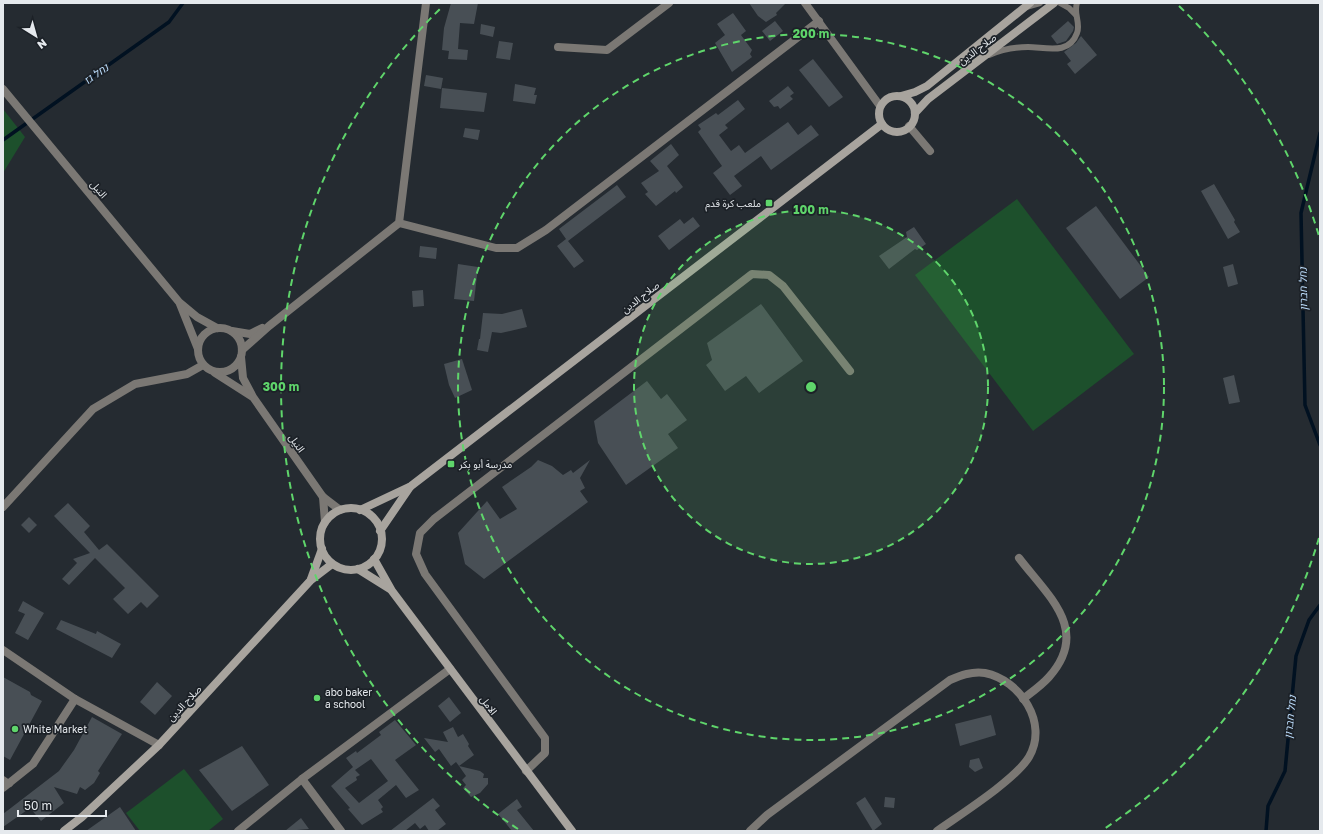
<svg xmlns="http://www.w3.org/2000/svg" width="1323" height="834" font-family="'Golos Text','Noto Sans Arabic',Heebo,sans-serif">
	<rect width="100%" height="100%" fill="#252b31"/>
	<g fill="#1d502c">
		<path d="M3,109L25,137L3,173Z"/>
		<path d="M1017,199L1134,354L1033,431L915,275Z"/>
		<path d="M184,769L223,819L208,831H140L126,813Z"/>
	</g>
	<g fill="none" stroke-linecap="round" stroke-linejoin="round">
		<g stroke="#011121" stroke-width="3.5">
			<path d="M1320,133L1301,213L1305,405L1320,445"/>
			<path d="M3,140L169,22L183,3"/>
			<path d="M1266,831L1268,806L1285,771L1296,656L1309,620L1320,605"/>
		</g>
	</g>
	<g fill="#484f55" fill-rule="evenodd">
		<path d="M451,3H478L474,24L460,23L458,49L468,50L467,60L448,59L449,51L442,50L444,28Z"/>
		<path d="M749,3H786L776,13L777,15L766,22L758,16Z"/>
		<path d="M733,13L746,31L741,35L752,50L750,54L752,57L732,72L715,43L725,35L717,24Z"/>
		<path d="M775,21L783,31L770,41L762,31Z"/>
		<path d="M1068,21L1074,27L1073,31L1066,41L1057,44L1051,36Z"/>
		<path d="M481,24L495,27L493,37L480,34Z"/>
		<path d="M1081,36L1097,55L1075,74L1067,64L1071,61L1064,52L1076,43Z"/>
		<path d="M499,41L513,43L510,60L496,58Z"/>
		<path d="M813,59L843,97L829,107L799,70Z"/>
		<path d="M426,75L443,78L441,89L424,86Z"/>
		<path d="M515,84L536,88L534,95H537L535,104L513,101Z"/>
		<path d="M788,86L794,93L790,96L793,99L780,109L778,106L774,107L769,101Z"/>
		<path d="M442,88L487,93L484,112L440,108Z"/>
		<path d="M738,100L745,109L725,125L728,128L719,135L731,151L739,145L745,153L788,122L798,135L811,125L819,135L771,170L761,156L734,176L742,186L730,195L713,173L722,166L698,132L701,129L698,125L716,113L718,115Z"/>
		<path d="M465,128L480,130L478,140L463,137Z"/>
		<path d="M671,144L679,155L667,166L683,187L676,193L675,191L656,206L645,194L648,192L641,183L659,171L650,161Z"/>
		<path d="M1214,184L1235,220L1234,222L1240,232L1228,239L1201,191Z"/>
		<path d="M617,185L626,197L568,241L584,261L574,268L557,246L566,239L559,229Z"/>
		<path d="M1096,206L1149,277L1120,299L1066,228Z"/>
		<path d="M693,217L700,226L669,250L658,236L680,219L684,224Z"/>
		<path d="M914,227L926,244L917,250L915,249L889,269L879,256L907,237L906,232Z"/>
		<path d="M420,246L437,248L436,259L419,257Z"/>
		<path d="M458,264L478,267L474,301L454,299Z"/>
		<path d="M1233,264L1238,284L1228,287L1223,267Z"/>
		<path d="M423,290L424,306L413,307L412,291Z"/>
		<path d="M761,304L803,361L759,393L746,376L725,391L706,365L712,360L707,343Z"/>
		<path d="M522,309L527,327L501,333L492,332L488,352L477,350L479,339H480L483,313L502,314Z"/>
		<path d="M462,359L472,390L455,398L449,385L444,364Z"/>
		<path d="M1234,375L1240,402L1229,404L1223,378Z"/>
		<path d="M647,381L661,399L667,394L687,420L668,434L678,448L626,485L598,443L594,421Z"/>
		<path d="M538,460L552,466L563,475L571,470L573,473L590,460L580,478L585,488L580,491L588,502L484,579L465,564L458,533L487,501L500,519L517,509L502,487L531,467Z"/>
		<path d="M68,503L90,526L84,532L99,550L107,544L159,596L147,608L141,602L128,614L113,599L125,588L95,558L69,585L62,579L77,563L73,559L90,553L54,516Z"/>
		<path d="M29,517L37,525L29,533L21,525Z"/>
		<path d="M23,601L44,613L28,640L15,633L25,614L18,611Z"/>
		<path d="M61,620L96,634L97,631L121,644L112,658L56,629Z"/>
		<path d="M3,677L30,692L31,695L42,701L10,760L3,756Z"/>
		<path d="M157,682L172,696L155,715L140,702Z"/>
		<path d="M449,697L461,713L450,722L438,706Z"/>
		<path d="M991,715L996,735L960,746L955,724Z"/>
		<path d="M92,717L122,734L98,771L100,773L94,783L85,790L80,787L77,794L54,787L64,803L60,806L41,821L30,808L3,827V814L59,771L74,750Z"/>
		<path d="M395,720L416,745L395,760L419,790L406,798L396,785L378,800L383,807L381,809L383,812L362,825L348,809L350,808L331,786L353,767L346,758L356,751L357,753L381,735L379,732ZM371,759L388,781L359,803L345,788L357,780L356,777L360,775L355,770Z"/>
		<path d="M453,727L458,737L463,734L469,744L468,746L474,755L459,766L456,762L451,766L439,749L435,752L424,738L448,742L443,732Z"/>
		<path d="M242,746L269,785L232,811L199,770Z"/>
		<path d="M979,758L983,768L975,772L969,767L970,760Z"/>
		<path d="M459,766L480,771L484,774L483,778H488V784L480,793L471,797L463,788L466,785L462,780L466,776Z"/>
		<path d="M865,797L882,824L873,831L856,803Z"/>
		<path d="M885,797L895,798L894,808L884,807Z"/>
		<path d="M433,798L440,806L435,810L446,824L437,831H429L425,825L420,829L415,823L405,831H390Z"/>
		<path d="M517,799L522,807L517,810L534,831H512L498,814Z"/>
		<path d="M120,807L136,831H86Z"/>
		<path d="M301,818L309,829L285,831Z"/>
	</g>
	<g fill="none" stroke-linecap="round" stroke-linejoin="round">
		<g stroke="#7b7874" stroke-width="6">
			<path d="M1060,3L1069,8L1076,15"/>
			<path d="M1026,7L1040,3"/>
			<path d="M989,55C1000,50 1016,47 1028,47C1045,47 1069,56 1077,33C1081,23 1073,13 1077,3"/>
			<path d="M3,779L10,784"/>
		</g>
		<g stroke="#7b7874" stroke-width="8">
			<path d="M805,3L880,106"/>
			<path d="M558,47L607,50L669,3"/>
			<path d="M3,89L179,302L197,317L217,328"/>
			<path d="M909,126L930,151"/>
			<path d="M399,223L496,248H517L546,230L819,21"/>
			<path d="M180,304L198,349"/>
			<circle cx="220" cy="350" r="22"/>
			<path d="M232,331L250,334L262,328"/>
			<path d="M242,350L269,326L399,223L426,3"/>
			<path d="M241,357L243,378L253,397L323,497L340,510"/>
			<path d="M215,373L251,396"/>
			<path d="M323,497L325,522"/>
			<path d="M3,507L93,409L135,384L187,374L203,365"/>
			<path d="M1019,558C1048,596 1091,630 1049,677C1042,685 1032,692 1023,699"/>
			<path d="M3,650L75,699L159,745"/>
			<path d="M526,771L545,753V738L425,574L416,554L420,533L434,519L752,274L769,275L783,286L850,371"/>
			<path d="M302,779L341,831"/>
			<path d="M3,788L33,764L75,699"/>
			<path d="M238,831L302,779L450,669"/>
			<path d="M750,831L767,815L950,680C961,675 972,671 985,673C1020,680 1049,723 1029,757C1015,780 961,814 937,831"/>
		</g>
		<g stroke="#a8a49e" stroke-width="8">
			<path d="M901,96L915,92L927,86L1030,3"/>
			<circle cx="897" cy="114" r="18"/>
			<path d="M915,113L928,99L1054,3"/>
			<circle cx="351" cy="539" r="31"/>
			<path d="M360,510L411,486L882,124"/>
			<path d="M380,531L410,487"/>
			<path d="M374,559L392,591L572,831"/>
			<path d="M358,569L390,589"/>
			<path d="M311,579L322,549"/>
			<path d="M64,831L82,817L159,745L311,580L332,564"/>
		</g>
	</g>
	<circle cx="811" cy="387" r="177" fill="#5fd56b" fill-opacity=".12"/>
	<g fill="none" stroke="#5fd56b" stroke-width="2" stroke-dasharray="7 5">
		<circle cx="811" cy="387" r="177"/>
		<circle cx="811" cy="387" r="353"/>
		<path d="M1319 538A530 530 0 0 1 1104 829M518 829A530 530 0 0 1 443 6M1179 6A530 530 0 0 1 1319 236"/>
	</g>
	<g fill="#5fd56b" stroke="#1c2127" stroke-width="1.5">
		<rect x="765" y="199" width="8" height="8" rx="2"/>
		<rect x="447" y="460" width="8" height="8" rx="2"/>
		<circle cx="317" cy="698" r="4"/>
		<circle cx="15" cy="729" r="4"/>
	</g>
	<g text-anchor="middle" stroke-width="3.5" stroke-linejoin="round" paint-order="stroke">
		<g font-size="10" fill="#e5e9ed" stroke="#1c2127">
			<text transform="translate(977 49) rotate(-37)" y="4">صلاح الدين</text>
			<text transform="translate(99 189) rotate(50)" y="4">النيل</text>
			<text transform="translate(640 297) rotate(-38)" y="4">صلاح الدين</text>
			<text transform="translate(297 443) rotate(55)" y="4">النيل</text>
			<text transform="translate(184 703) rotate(-47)" y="4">صلاح الدين</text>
			<text transform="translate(489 705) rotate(53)" y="4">الامل</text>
		</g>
		<g font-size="10" fill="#e5e9ed" stroke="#1c2127" text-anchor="start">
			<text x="761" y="207" text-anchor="end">ملعب كرة قدم</text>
			<text x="459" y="468">مدرسة أبو بكر</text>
			<text x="325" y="696">abo baker<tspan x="325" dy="12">a school</tspan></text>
			<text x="23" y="733">White Market</text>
		</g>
		<g font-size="11" font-style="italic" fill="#badaf9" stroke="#1c2127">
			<text transform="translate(96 74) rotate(-35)" y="4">נחל גז</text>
			<text transform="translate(1303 289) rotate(-91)" y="4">נחל חברון</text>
			<text transform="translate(1290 717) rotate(-84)" y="4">נחל חברון</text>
		</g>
	</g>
	<circle cx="811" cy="387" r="6" fill="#5fd56b" stroke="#1c2127" stroke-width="2"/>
	<g font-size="12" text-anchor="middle" font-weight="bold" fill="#5fd56b" stroke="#1c2127" stroke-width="3.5" stroke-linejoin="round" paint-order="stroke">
		<text x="811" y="38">200 m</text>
		<text x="811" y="214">100 m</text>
		<text x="281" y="391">300 m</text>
	</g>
	<rect width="1323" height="834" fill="none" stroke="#e5e9ed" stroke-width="8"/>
	<g transform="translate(36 36) rotate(143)" stroke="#1c2127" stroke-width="3" paint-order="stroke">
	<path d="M0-3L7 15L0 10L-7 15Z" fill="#e5e9ed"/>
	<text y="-6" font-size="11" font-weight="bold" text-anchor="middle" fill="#e5e9ed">N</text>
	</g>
	<path d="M18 810v6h88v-6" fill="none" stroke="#e5e9ed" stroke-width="2"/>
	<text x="24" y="810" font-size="12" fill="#e5e9ed" stroke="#1c2127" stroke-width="3" paint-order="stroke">50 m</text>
</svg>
